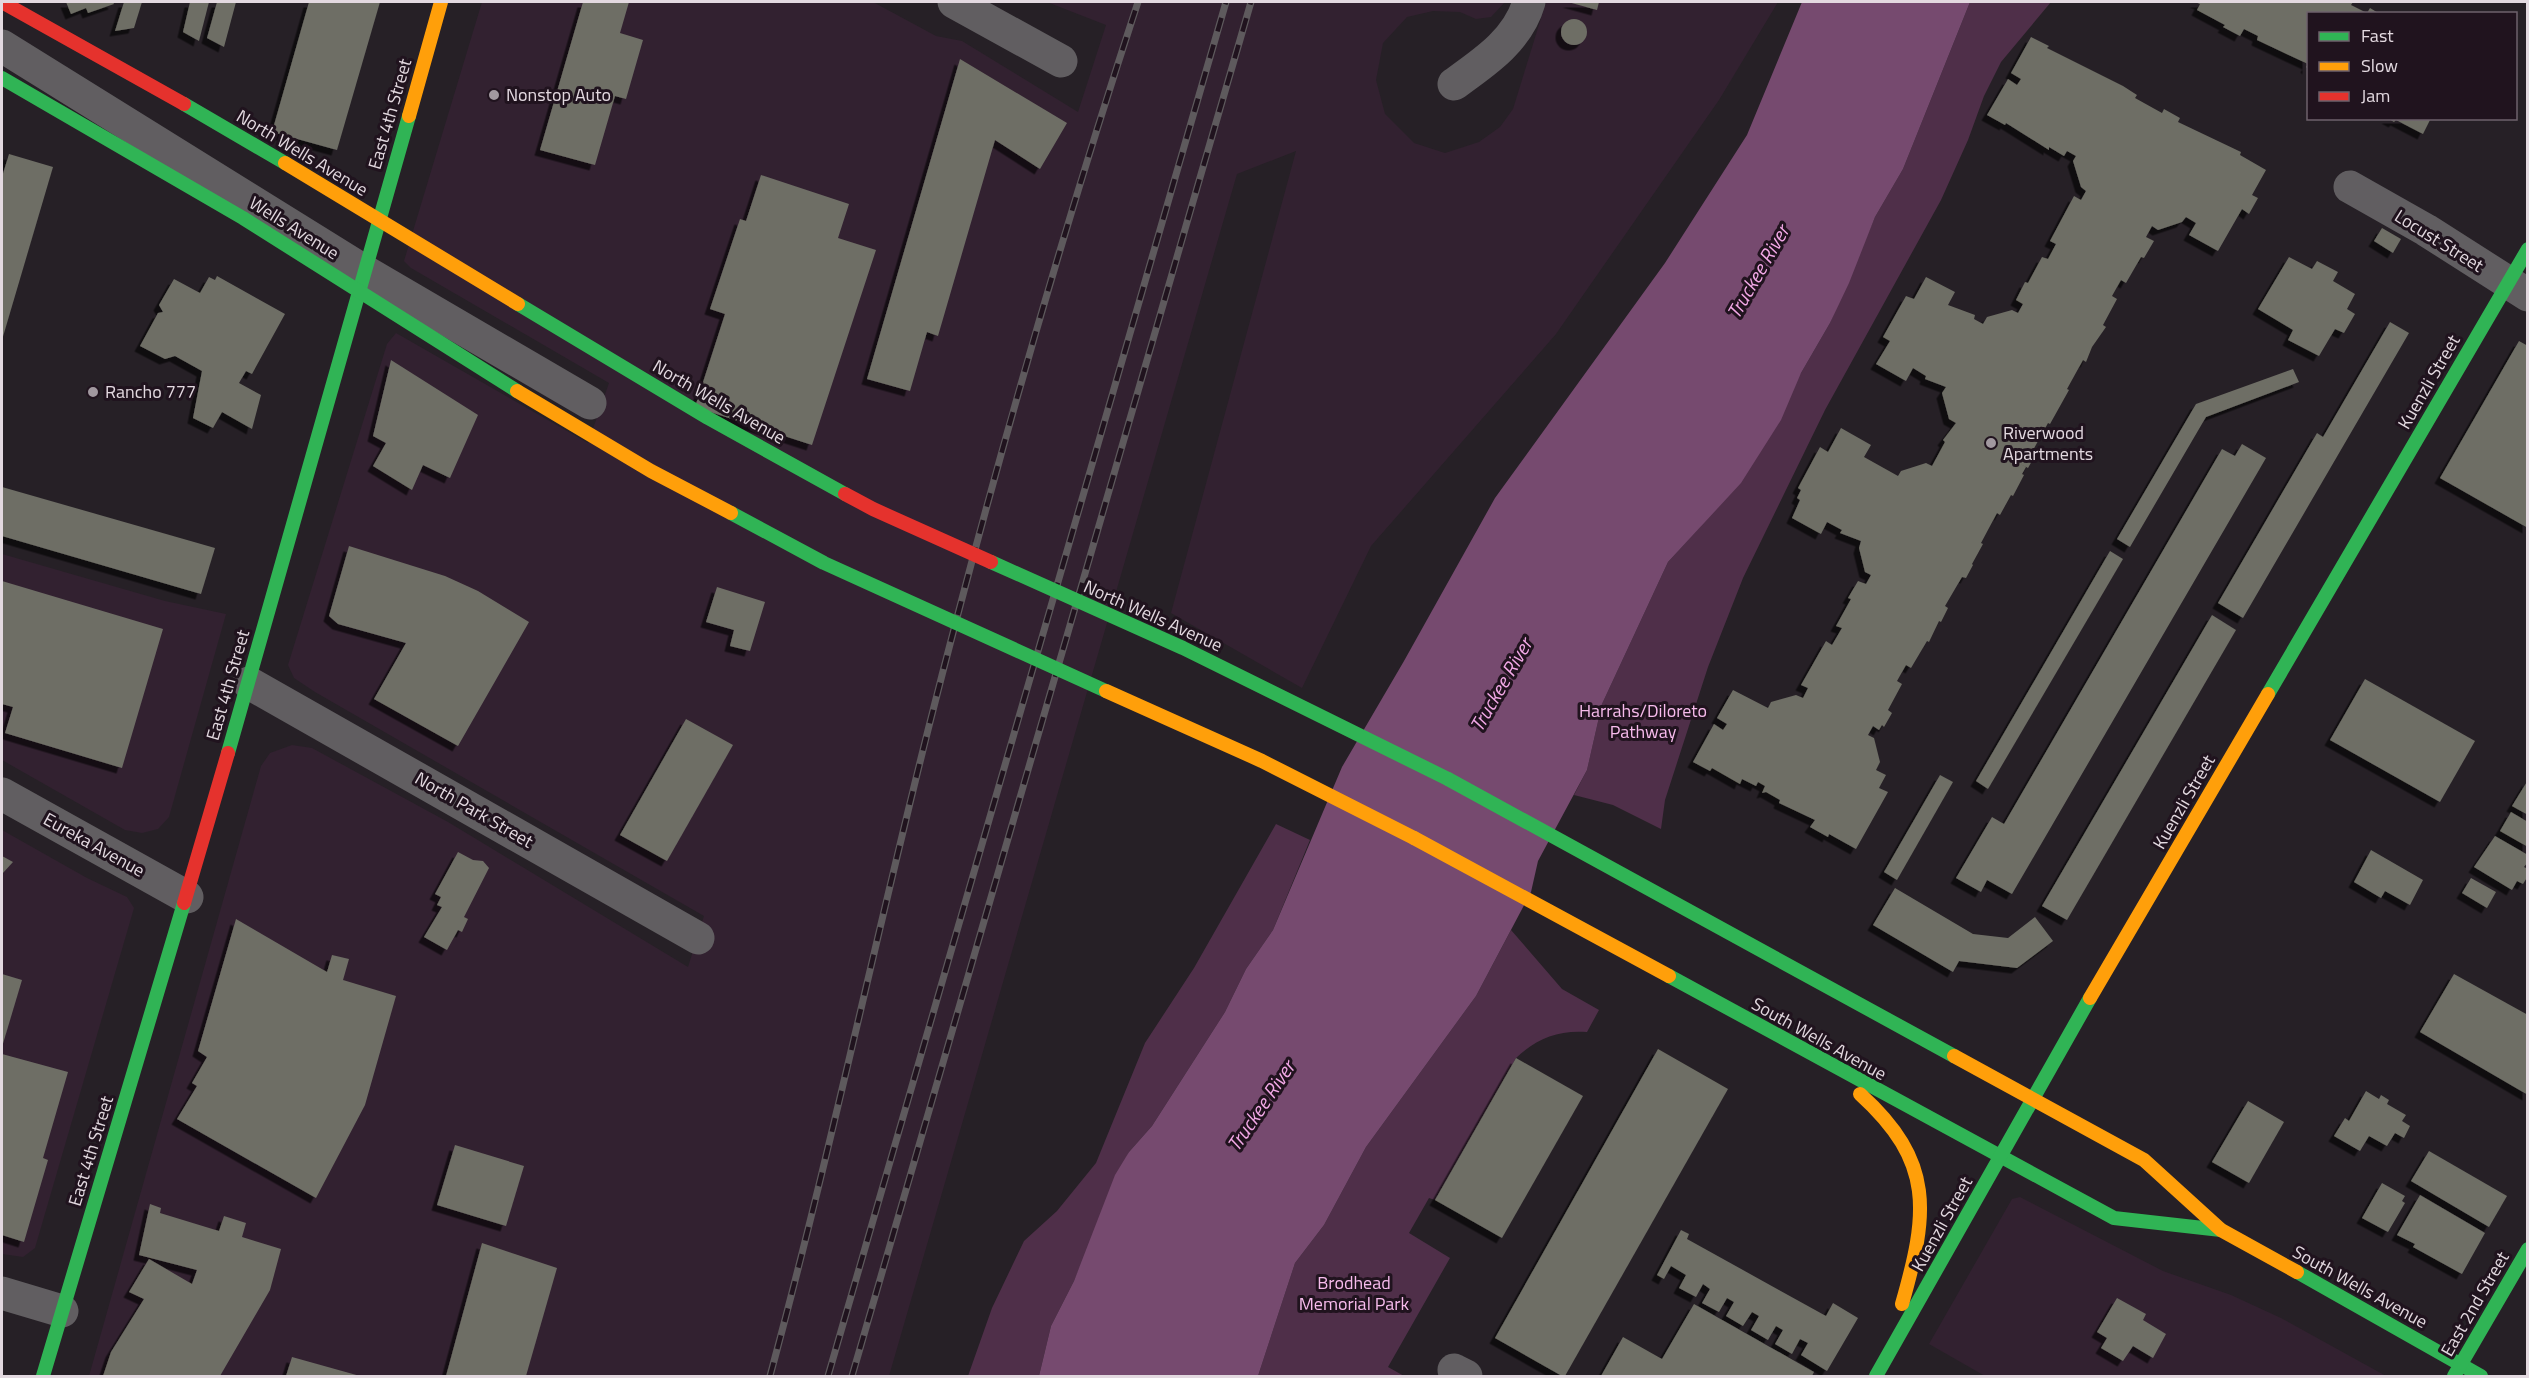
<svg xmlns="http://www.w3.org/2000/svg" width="2529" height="1378" font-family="'Titillium Web',sans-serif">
	<defs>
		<filter id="shadow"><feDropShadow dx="-5.5" dy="5.5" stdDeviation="0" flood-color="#0009"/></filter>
	</defs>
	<rect width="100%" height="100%" fill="#262026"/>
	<g fill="#322130">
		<path d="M482,2H873L936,36L962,41L1078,112L1106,25L1047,2H1505L1491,17L1476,19L1460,12L1433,11L1407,17L1383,43L1376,80L1385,114L1414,143L1445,153L1479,142L1500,127L1513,109L1546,2H1778L1719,100L1556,334L1371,546L1302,688L1171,613L1296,151L1237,174L889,1376H89L261,766L270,753L292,745L312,748L448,822L688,967L704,916L315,692L294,678L288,665L387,344L396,333L588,443L609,383L411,268L404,261Z"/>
		<path d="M2,554L165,601L226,614L169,817L158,829L142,833L125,830L2,760Z"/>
		<path d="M2,830L87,878L127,897L134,908L35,1248L23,1257L2,1254Z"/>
		<path d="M2020,1197L2163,1271L2231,1295L2281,1318L2386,1376H1985L1929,1344L2012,1199Z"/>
	</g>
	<g fill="#4f2f49">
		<path d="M1970,2H2051L2001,62L1984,96L1968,140L1941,200L1825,410L1743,578L1708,667L1665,800L1661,829L1613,805L1574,795L1587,770L1602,704L1668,562L1700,527L1801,373L1830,323L1875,217L1903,169Z"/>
		<path d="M1276,824L1310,840L1273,930L1246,969L1225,1012L1152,1126L1129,1152L1074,1281L1051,1326L1039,1376H968L992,1308L1024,1241L1057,1211L1096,1163L1145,1043L1194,968Z"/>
		<path d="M1511,930L1562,989L1599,1010L1587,1032C1558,1030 1537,1038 1516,1058L1435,1200L1429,1198L1409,1233L1450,1258L1388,1367L1404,1376H1258L1295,1263L1324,1225L1366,1147L1476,996Z"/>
	</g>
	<path fill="#764a6f" d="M1802,2H1970L1903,169L1875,217L1849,283L1830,323L1801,373L1781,420L1741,483L1668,562L1602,704L1587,770L1538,861L1531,892L1476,996L1366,1147L1324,1225L1295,1263L1258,1376H1039L1051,1326L1074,1281L1115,1175L1129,1152L1152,1126L1225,1012L1246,969L1273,930L1342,767L1404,661L1495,498L1665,263L1747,135Z"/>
	<g fill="#6e6e65" filter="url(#shadow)">
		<path d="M66,2H113L114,4L88,13L86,8L71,14Z"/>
		<path d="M124,2H142L134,28L115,31Z"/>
		<path d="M190,2H209L199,41L183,32Z"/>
		<path d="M217,2H236L224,47L207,38Z"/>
		<path d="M309,2H380L337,150L272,132Z"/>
		<path d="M583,2H629L620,33L643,40L626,99L615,96L595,165L540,150Z"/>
		<path d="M1568,2H1599L1597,10Z"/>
		<path d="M2195,2H2353L2351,5L2367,13L2370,8L2380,14H2308V69L2306,67L2308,64L2257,40L2258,36L2244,29L2240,36L2223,27L2225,25L2197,10L2200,4Z"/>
		<circle cx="1574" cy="32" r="13"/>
		<path d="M2031,37L2049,46L2047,48L2123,86L2137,95L2135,98L2162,113L2164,109L2180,118L2178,122L2241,152L2240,155L2266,170L2252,195L2258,198L2249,214L2242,209L2218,251L2189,235L2196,223L2186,217L2182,222L2158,230L2152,226L2146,237L2154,241L2144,258L2141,257L2126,283L2121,280L2112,296L2117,299L2103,325L2106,327L2092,347L2086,362L2083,360L2067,389L2069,390L2050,424L2048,423L2032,452L2036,454L2028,468L2019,463L2026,467L2022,474L2024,475L2013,496L2011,495L2000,515L1997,513L1981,543L1983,544L1972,564L1973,565L1966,578L1962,577L1945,606L1948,608L1941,622L1939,621L1929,642L1927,641L1911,668L1906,665L1897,681L1902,684L1888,710L1892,713L1884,727L1882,725L1879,730L1873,726L1868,735L1874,738L1880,762L1876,770L1886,775L1879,788L1888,792L1856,849L1829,834L1828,837L1810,827L1815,820L1779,803L1780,800L1766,792L1762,793L1765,786L1758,782L1756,786L1742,779L1740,784L1712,768L1710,771L1693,762L1714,724L1723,730L1727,724L1717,718L1733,690L1768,708L1771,702L1796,695L1803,698L1808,688L1801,685L1826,641L1832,645L1842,628L1836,626L1851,599L1848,598L1858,581L1866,584L1871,575L1865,572L1859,548L1861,541L1840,533L1842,530L1827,522L1821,534L1792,518L1800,500L1797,498L1801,490L1798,488L1820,447L1828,452L1841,428L1871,445L1864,457L1898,476L1901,471L1926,463L1932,466L1945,442L1943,440L1956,423L1949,419L1942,393L1946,387L1925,379L1926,376L1913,368L1906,381L1876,364L1890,341L1883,337L1906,296L1914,299L1926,277L1955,292L1948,305L1975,315L1974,319L1983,324L1987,317L2012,310L2018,313L2023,304L2016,300L2025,282L2028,283L2042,257L2048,259L2056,244L2050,241L2074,196L2081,200L2086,191L2081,187L2073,161L2076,156L2067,151L2064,156L2049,147V150L2006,123L2005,125L1987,115L2008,79L2017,85L2021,79L2011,73Z"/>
		<path d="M960,59L1067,123L1040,169L995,140L938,336L927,332L910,391L867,379Z"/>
		<path d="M2387,118H2431L2423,134L2396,120L2394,122Z"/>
		<path d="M9,154L53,167L2,340V177Z"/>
		<path d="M761,175L849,204L838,238L876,250L812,445L695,407L725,314L710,309L740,219L746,221Z"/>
		<path d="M2382,228L2401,239L2393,253L2374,241Z"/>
		<path d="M2289,257L2312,269L2317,261L2338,272L2333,281L2355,294L2347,309L2355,314L2344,333L2335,329L2319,356L2288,340L2293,330L2258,309Z"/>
		<path d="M217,276L285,314L252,374L246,371L239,383L261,395L252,429L222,412L213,428L193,418L202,371L175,356L165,359L140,346L158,313L163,312L159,305L174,279L200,293L209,277L215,280Z"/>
		<path d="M2390,322L2409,333L2243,618L2218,603L2317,433L2323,437Z"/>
		<path d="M2519,341L2528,346V528L2440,478Z"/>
		<path d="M391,360L478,415L450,478L423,465L412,490L373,466L386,443L373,436Z"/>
		<path d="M2293,369L2299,382L2206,417L2130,547L2117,539L2196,404Z"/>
		<path d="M2242,444L2266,458L2012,894L1987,880L1981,892L1956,878L1992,817L2004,824L2222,449L2235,456Z"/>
		<path d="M2,487L215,548L201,594L2,536Z"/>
		<path d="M349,546L445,576L478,591L529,622L458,746L374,699L406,643L338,624L329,616Z"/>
		<path d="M2110,551L2123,559L1988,789L1976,781Z"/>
		<path d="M2,581L163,629L122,768L5,733L13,707L2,704Z"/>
		<path d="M717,587L765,602L750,651L730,646L734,630L706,622Z"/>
		<path d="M2212,615L2236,630L2067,920L2042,906Z"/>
		<path d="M2365,679L2475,741L2440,802L2330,740Z"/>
		<path d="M686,719L733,745L667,861L620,835Z"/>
		<path d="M1940,775L1953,782L1897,880L1884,872Z"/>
		<path d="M2528,780V815L2512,806Z"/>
		<path d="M2511,812L2528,822V847L2500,831Z"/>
		<path d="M2495,836L2528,855V862L2524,867L2528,869V876L2523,884L2517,881L2512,890L2474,867Z"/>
		<path d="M2371,850L2423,880L2410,905L2385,891L2381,898L2354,882Z"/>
		<path d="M458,852L473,860L483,861L489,868L464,917L468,919L462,932L458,930L447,950L424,937L442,907L437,905L441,897L435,894Z"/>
		<path d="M2,856L13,862L2,874Z"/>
		<path d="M2471,878L2496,892L2487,908L2462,893Z"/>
		<path d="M1895,888L1973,934L2008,938L2035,917L2053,941L2017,968L1959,961L1953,972L1873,925Z"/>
		<path d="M236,919L327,972L332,955L349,959L343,980L396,996L365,1105L316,1198L177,1119L197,1086L192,1083L207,1057L198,1051Z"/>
		<path d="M2,974L22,980L2,1047Z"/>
		<path d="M2454,974L2528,1015V1095L2420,1032Z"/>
		<path d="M1658,1049L1728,1089L1565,1376H1562L1495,1338Z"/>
		<path d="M2,1054L68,1072L43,1158L48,1160L24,1242L2,1235Z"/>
		<path d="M1516,1058L1583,1096L1502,1238L1435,1200Z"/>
		<path d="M2366,1091L2379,1099L2381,1095L2389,1100L2387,1104L2406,1115L2402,1121L2410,1126L2404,1138L2395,1133L2387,1146L2369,1136L2360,1151L2334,1136L2345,1118L2349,1121Z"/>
		<path d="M2248,1101L2284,1122L2249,1183L2212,1162Z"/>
		<path d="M455,1145L524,1166L506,1226L437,1205Z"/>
		<path d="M2429,1151L2507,1196L2489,1227L2411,1181Z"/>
		<path d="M2382,1183L2405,1196L2402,1201L2405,1203L2388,1232L2362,1218Z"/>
		<path d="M2420,1195L2485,1233L2462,1274L2413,1247L2415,1244L2397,1235Z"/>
		<path d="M150,1204L161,1208L160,1213L219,1231L224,1216L246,1223L242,1237L281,1249L270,1290L220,1376H103L111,1352L144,1299L129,1292L149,1259L192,1284L197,1270L139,1255Z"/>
		<path d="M1681,1230L1689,1234L1687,1239L1826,1316L1833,1303L1858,1318L1827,1371L1801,1355L1808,1343L1800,1339L1792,1354L1775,1344L1783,1330L1776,1326L1768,1340L1751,1330L1759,1316L1752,1312L1743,1326L1726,1316L1734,1302L1727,1298L1719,1312L1702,1303L1710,1289L1703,1284L1696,1297L1679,1288L1686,1275L1671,1266L1664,1279L1657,1275Z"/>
		<path d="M482,1243L557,1268L526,1376H446Z"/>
		<path d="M2117,1298L2146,1314L2143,1320L2166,1334L2153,1358L2133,1346L2123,1361L2101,1348L2107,1338L2097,1332Z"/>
		<path d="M1694,1304L1814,1372L1812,1376H1601L1623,1337L1662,1359Z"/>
		<path d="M292,1357L360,1376H286Z"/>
	</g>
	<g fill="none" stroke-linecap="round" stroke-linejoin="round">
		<g stroke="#615e61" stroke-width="33">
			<path d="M954,2L1061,61"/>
			<path d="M2,46L364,271L590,403"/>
			<path d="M1454,84C1485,62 1518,40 1529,2"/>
			<path d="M2350,187L2426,230L2528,295"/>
			<path d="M249,683L698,938"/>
			<path d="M2,794L187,897"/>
			<path d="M2,1293L62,1311"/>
			<path d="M1454,1370L1466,1376"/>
		</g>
		<g stroke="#30b455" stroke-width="14">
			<path d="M184,104L285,163"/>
			<path d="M2268,694L2528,249"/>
			<path d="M228,753L409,116"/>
			<path d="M1448,779L1954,1056"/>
			<path d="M1669,976L2114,1218L2221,1230"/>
			<path d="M2297,1272L2481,1376"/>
			<path d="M43,1376L184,903"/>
			<path d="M1876,1376L2090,998"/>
			<path d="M2454,1376L2528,1249"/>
		</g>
		<g stroke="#ff9f0a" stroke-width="14">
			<path d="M409,116L441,2"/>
			<path d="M1414,838L1669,976"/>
			<path d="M2090,998L2268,694"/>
			<path d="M1954,1056L2144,1160L2221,1230L2297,1272"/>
			<path d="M1860,1094C1935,1162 1928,1213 1902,1304"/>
		</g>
		<g stroke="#e5322d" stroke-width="14">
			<path d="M2,2L184,104"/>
			<path d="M184,903L228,753"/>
		</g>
		<g stroke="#5e5a5d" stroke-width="7">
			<g id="rail">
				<path d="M770,1376C828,1162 874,945 928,730C990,485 1059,242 1138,2"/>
				<path d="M828,1376L1226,2"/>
				<path d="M852,1376L1251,2"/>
			</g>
		</g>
		<use href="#rail" stroke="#20131e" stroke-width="4.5" stroke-dasharray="14" stroke-linecap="butt"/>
		<g stroke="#30b455" stroke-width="14">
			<path d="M2,78L243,218L517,391"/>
			<path d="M518,304L708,418L845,494"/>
			<path d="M731,513L824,563L1106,691"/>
			<path d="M991,562L1183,648L1448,779"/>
		</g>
		<g stroke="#ff9f0a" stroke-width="14">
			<path d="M285,163L518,304"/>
			<path d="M517,391L651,471L731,513"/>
			<path d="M1106,691L1262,761L1414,838"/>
		</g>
		<path stroke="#e5322d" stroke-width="14" d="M845,494L873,509L991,562"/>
	</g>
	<g fill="#a1989f" stroke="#20131e" stroke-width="2">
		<circle cx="494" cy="95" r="6"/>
		<circle cx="93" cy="392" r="6"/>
		<circle cx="1991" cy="443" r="6"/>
	</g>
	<g text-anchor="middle" stroke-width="6" stroke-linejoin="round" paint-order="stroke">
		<g font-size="18" fill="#e3d9e0" stroke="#20131e" text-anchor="start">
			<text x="506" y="101">Nonstop Auto</text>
			<text x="105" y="398">Rancho 777</text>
			<text x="2003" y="439">Riverwood<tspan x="2003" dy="21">Apartments</tspan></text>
		</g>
		<g font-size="18" fill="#e3d9e0" stroke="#20131e">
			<text transform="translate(390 114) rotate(-74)" y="6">East 4th Street</text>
			<text transform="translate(302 153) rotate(31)" y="6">North Wells Avenue</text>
			<text transform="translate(294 228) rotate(32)" y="6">Wells Avenue</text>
			<text transform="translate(2439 241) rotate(32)" y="6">Locust Street</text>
			<text transform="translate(2429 382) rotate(-60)" y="6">Kuenzli Street</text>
			<text transform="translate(719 402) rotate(30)" y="6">North Wells Avenue</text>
			<text transform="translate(1153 616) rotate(24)" y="6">North Wells Avenue</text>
			<text transform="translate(228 685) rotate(-74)" y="6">East 4th Street</text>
			<text transform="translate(2184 802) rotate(-60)" y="6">Kuenzli Street</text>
			<text transform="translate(474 810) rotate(30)" y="6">North Park Street</text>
			<text transform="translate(94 845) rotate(29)" y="6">Eureka Avenue</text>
			<text transform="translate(1819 1039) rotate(29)" y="6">South Wells Avenue</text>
			<text transform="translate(91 1151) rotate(-73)" y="6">East 4th Street</text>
			<text transform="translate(1942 1224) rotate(-61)" y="6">Kuenzli Street</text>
			<text transform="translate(2360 1287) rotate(29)" y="6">South Wells Avenue</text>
			<text transform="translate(2475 1304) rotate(-60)" y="6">East 2nd Street</text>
		</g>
		<g font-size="18" fill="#f7bbec" stroke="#20131e">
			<text x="1643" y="717">Harrahs/Diloreto<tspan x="1643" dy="21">Pathway</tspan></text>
			<text x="1354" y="1289">Brodhead<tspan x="1354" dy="21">Memorial Park</tspan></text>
		</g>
		<g font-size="20" font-style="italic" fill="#f2a8e6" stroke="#20131e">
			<text transform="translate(1758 272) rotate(-60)" y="7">Truckee River</text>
			<text transform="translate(1501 685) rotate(-60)" y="7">Truckee River</text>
			<text transform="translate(1261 1106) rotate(-56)" y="7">Truckee River</text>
		</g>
	</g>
	<rect width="2529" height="1378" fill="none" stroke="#e3d9e0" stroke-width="6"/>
	<rect x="2307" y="12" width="210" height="108" fill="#20131e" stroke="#6e626c" stroke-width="1.5"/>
	<rect x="2319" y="32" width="30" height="9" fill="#30b455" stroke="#6e626c" stroke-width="1.5"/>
	<text x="2361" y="42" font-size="18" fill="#e3d9e0">Fast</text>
	<rect x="2319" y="62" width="30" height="9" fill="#ff9f0a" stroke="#6e626c" stroke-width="1.5"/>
	<text x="2361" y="72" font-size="18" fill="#e3d9e0">Slow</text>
	<rect x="2319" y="92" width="30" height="9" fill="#e5322d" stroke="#6e626c" stroke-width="1.5"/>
	<text x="2361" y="102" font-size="18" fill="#e3d9e0">Jam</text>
</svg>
